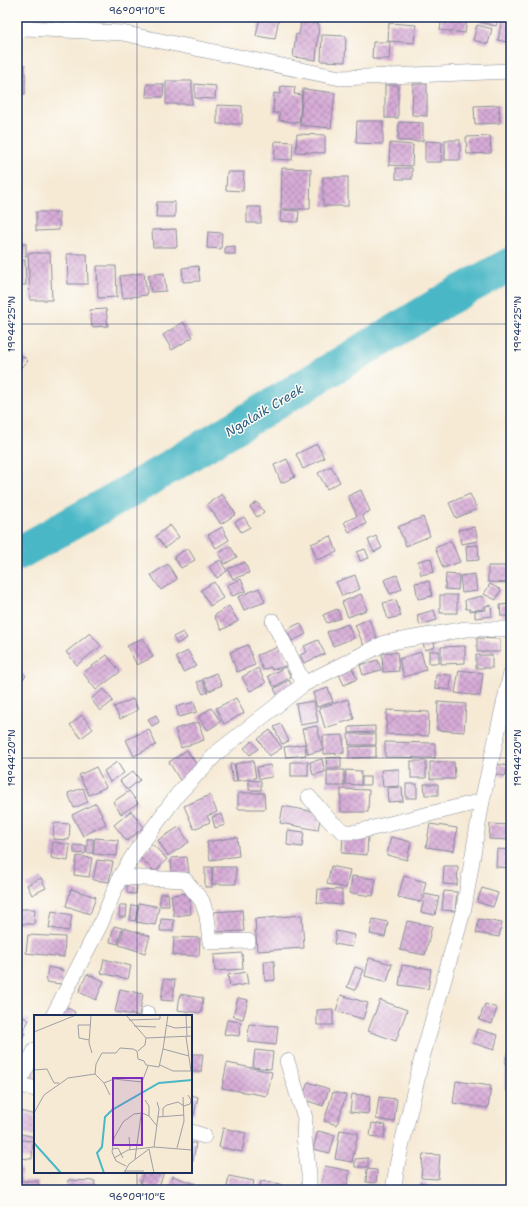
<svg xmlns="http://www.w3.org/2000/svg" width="528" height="1207" font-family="'Shantell Sans',sans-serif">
	<defs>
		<pattern id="building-cross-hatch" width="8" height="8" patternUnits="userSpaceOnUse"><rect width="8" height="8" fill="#d7acd7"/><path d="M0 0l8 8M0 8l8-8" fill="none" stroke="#ae8cb2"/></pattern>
	</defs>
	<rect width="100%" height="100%" fill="#fdfcf7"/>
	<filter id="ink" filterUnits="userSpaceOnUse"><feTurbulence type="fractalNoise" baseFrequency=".025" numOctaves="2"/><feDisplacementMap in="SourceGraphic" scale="8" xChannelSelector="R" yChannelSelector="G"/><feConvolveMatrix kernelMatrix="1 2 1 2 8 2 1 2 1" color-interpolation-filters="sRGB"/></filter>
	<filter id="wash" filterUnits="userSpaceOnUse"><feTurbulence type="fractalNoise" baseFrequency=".012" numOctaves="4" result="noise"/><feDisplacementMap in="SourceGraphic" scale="16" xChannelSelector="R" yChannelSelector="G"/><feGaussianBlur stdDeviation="0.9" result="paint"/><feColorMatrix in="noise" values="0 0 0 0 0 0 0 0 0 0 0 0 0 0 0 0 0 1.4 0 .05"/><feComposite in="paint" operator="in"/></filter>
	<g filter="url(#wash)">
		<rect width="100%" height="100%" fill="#f6ead5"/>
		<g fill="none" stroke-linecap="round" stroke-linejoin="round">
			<path stroke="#4ab7c6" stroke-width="34" d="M17,554L133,489L449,298L511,264"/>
		</g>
		<g id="blocks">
			<g fill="url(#building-cross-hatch)">
				<path d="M260,17H279L275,39L256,36Z"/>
				<path d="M442,17L467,19L465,33L440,30Z"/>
				<path d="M481,17H498L496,26L480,22Z"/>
				<path d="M502,19L511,21V43L498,40Z"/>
				<path d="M301,21L319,24L316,60L293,57L296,34L299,35Z"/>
				<path d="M389,23L416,25L414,43L388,41Z"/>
				<path d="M477,25L492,29L488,44L473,40Z"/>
				<path d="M322,35L346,36L345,62L321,61Z"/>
				<path d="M373,42H390L389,59H372Z"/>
				<rect x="17" y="65" width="8" height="29"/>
				<rect x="166" y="81" width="26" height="23"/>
				<path d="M147,84H164L163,97H146Z"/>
				<path d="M195,84L216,86L215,99L195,98Z"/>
				<path d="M413,84H427V116L412,115Z"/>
				<rect x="385" y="85" width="13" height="33"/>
				<path d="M281,86L295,87L294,94L302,95L299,123L279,120L280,113H273L274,93L280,94Z"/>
				<path d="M303,89L335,93L331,128L300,125Z"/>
				<path d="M217,105L242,106V124H217Z"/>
				<path d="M499,105L500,123L475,124L474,106Z"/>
				<path d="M357,121H383V144L356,143Z"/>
				<path d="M399,122L423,123V141H398Z"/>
				<path d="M297,134L325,135V153L296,152Z"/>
				<path d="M490,136L491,153L467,154L466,137Z"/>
				<rect x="445" y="140" width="15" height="20"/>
				<path d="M275,141L293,142L292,160L274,159Z"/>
				<path d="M425,141L442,142L441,162H425Z"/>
				<path d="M390,143L413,145L412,166L389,165Z"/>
				<path d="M282,168L311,169L310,209H281Z"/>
				<rect x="396" y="168" width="16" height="11"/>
				<path d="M227,172H244L243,191L226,190Z"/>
				<rect x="323" y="177" width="25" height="29"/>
				<path d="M157,202H175V217H156Z"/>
				<rect x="247" y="207" width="14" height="16"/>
				<path d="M281,210L299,211L298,222L280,221Z"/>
				<path d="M36,212H59V230L36,231Z"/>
				<path d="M176,229L177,247H153L152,230Z"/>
				<path d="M208,232L222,233L221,249L207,248Z"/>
				<rect x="17" y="244" width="9" height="12"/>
				<path d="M235,246V254H225V247Z"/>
				<path d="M28,253H50L52,300H30Z"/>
				<path d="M67,254H87L88,284H68Z"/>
				<path d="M17,260H25L26,285H17Z"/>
				<path d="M97,266H116L117,297L98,298Z"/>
				<path d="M198,266L200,281L183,282L182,268Z"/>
				<path d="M144,273L147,295L123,298L120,276Z"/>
				<path d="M164,273L166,291L151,292L148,275Z"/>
				<path d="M106,309L108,326L92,327L90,310Z"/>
				<path d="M183,322L193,337L172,350L163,335Z"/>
				<path d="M23,356L28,361L22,367L17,361Z"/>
				<path d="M317,444L324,458L303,469L296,454Z"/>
				<path d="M287,459L295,477L281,483L274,465Z"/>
				<path d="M331,466L340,482L327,489L318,473Z"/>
				<path d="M361,490L370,511L362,515L366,524L349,532L344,522L357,516L348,496Z"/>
				<path d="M222,494L236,514L221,524L207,504Z"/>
				<path d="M470,494L477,509L456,518L449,503Z"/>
				<path d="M257,502L264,512L257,517L250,507Z"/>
				<path d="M244,517L250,527L241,532L235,522Z"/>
				<path d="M423,517L430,536L406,546L398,527Z"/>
				<path d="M170,525L179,537L165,548L156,536Z"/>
				<path d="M222,527L229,540L216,548L208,535Z"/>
				<path d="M475,527L478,541L461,544L458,530Z"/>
				<path d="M331,536L337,552L317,560L311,544Z"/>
				<path d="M376,536L382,548L374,552L368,540Z"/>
				<path d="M451,541L460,562L443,568L435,548Z"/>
				<path d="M478,545L479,560L467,561L466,546Z"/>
				<path d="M230,546L237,557L225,564L219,553Z"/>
				<path d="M188,548L195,560L181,568L174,557Z"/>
				<path d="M365,549L369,558L360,561L357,552Z"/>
				<path d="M431,558L434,572L421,575L418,561Z"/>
				<path d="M220,560L227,571L217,578L209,567Z"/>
				<path d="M245,562L249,573L233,579L228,569Z"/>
				<path d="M168,564L177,579L161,590L151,575Z"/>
				<path d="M488,566H511V583L488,582Z"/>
				<path d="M446,574L459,575L458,590L445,589Z"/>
				<path d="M475,574L477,591L462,593L460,576Z"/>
				<path d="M355,575L360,589L342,596L336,582Z"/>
				<path d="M397,575L402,589L390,594L384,580Z"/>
				<path d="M241,579L246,591L232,596L227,585Z"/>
				<path d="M429,581L432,596L418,599L415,583Z"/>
				<path d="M214,582L223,598L210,606L201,590Z"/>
				<path d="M490,584L501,590L496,600L484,594Z"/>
				<path d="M259,588L265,602L244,610L238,597Z"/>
				<path d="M361,594L367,610L348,617L342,602Z"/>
				<rect x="440" y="595" width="17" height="18"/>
				<path d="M482,596L483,609L470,611V609H466L465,600Z"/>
				<path d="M396,600L401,616L388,619L383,603Z"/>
				<path d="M511,604V616H501L500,605Z"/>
				<path d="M491,605L492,616L475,618V611L486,610L485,606Z"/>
				<path d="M229,606L238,621L222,630L214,616Z"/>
				<path d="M337,609L341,618L327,623L323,615Z"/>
				<path d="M434,610L437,620L420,625L417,615Z"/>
				<path d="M369,619L378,640L364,646L355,625Z"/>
				<path d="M300,623L306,634L292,641L286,630Z"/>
				<path d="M348,624L354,638L333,646L327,632Z"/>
				<path d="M183,632L187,638L177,644L173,637Z"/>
				<path d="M90,633L101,646L77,665L66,652Z"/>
				<path d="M433,637L435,647L425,650L422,640Z"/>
				<path d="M143,638L153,657L137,665L127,646Z"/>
				<path d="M477,638L500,639V652H477Z"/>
				<path d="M318,640L325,654L304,663L300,655L307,652L304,646Z"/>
				<path d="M248,645L255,665L237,672L230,652Z"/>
				<path d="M281,646L288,665L272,670L271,667L263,670L257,655Z"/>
				<path d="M465,646V663L441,664V647Z"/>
				<path d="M188,651L196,666L183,672L176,657Z"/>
				<rect x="429" y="651" width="10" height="12"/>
				<path d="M397,652L399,671L383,672L382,653Z"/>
				<path d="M421,652L426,670L404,677L399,659Z"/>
				<path d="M107,655L120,672L96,690L83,673Z"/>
				<rect x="476" y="655" width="16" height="13"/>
				<path d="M378,660L381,670L363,675L360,665Z"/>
				<path d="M351,666L357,679L344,685L338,672Z"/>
				<path d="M285,667L291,677L274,687L268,676Z"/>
				<path d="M17,668L26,676L17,685Z"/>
				<path d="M258,668L266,683L250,691L242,677Z"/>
				<path d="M459,670L483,673L480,696L455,693Z"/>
				<path d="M216,673L222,685L209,691L203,679Z"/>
				<path d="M436,674L451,675L450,690L435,688Z"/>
				<path d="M202,680L208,692L203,694L197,682Z"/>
				<path d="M289,680L293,688L278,696L274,689Z"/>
				<path d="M328,688L333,702L317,707L313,693Z"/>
				<path d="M104,689L113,701L100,711L91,699Z"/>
				<path d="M236,698L244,713L224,724L216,708Z"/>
				<path d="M133,699L138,710L120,719L114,707Z"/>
				<path d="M348,699L354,719L325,728L319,708Z"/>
				<path d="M314,701L318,722L300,725L296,704Z"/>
				<path d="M194,702L197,712L179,717L176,707Z"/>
				<path d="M438,702L466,704L464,732L437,730Z"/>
				<path d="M211,708L221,721L208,730L198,717Z"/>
				<path d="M387,710L429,712L428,736L386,734Z"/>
				<path d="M82,715L93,729L81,738L70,725Z"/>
				<path d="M156,715L159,722L152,726L148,719Z"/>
				<path d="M199,722L204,740L181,748L175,729Z"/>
				<path d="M281,724L289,741L282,744L274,727Z"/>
				<path d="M317,726L323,750L308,754L302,729Z"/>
				<path d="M375,726V732L349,733V727Z"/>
				<path d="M149,729L156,745L134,756L126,740Z"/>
				<path d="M270,730L282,748L269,756L258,739Z"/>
				<path d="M348,734H376V745H349Z"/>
				<path d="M343,735L344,753L324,754L323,736Z"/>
				<path d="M252,741L258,749L250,755L244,748Z"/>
				<path d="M385,742L435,743V758L385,757Z"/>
				<path d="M305,744L306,755L286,757L284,747Z"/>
				<path d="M376,746V757L349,758V747Z"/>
				<path d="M187,750L200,770L181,782L169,762Z"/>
				<path d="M341,757V768H327L326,758Z"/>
				<path d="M322,759L325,772L313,775L310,762Z"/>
				<path d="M253,760L256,778L238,781L235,764Z"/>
				<rect x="411" y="761" width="15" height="17"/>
				<path d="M117,762L124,773L110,782L104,771Z"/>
				<rect x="291" y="762" width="17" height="14"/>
				<path d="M430,762H454L455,779H430Z"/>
				<path d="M230,764H234L237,781L233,782Z"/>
				<path d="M497,764L508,766L505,776L495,774Z"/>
				<path d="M271,765L272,777L259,779L257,767Z"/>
				<path d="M96,767L106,787L89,795L79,775Z"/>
				<path d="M399,769V786L383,787L381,770Z"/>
				<rect x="327" y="770" width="17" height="16"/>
				<path d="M346,770L361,771V785L345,784Z"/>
				<path d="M133,771L140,780L127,790L120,781Z"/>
				<rect x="362" y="777" width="8" height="8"/>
				<path d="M249,780L261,781V790H249Z"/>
				<rect x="406" y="784" width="11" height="14"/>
				<path d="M424,784H438V795H425Z"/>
				<path d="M402,787L403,801L388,802L387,788Z"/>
				<path d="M83,788L88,802L74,808L68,793Z"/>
				<path d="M341,789L369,790L368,812H341Z"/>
				<path d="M129,791L138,803L121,814L113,802Z"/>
				<path d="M238,793H264L265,809H238Z"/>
				<path d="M210,795L217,812L207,816L210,822L194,829L184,806Z"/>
				<path d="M96,803L106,824L83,836L72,815Z"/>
				<path d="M283,806L321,813L318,830L280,823Z"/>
				<path d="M131,811L144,827L127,841L114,825Z"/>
				<path d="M222,814L225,825L215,828L212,817Z"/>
				<path d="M54,823L70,824L69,840L53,839Z"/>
				<path d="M430,824L457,828L454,851L426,847Z"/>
				<path d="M490,824L511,825V840L489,839Z"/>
				<path d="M179,827L189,842L168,856L158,840Z"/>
				<path d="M288,830L304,832L302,847L287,845Z"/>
				<path d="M343,835L368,836L367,855L342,853Z"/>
				<path d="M237,837L239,856L210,860L207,842Z"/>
				<path d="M391,837L411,842L407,860L387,855Z"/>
				<path d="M95,838L118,840L117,856L93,854Z"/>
				<rect x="87" y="839" width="6" height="14"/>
				<path d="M53,842L70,845L68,861L51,858Z"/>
				<path d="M152,844L167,859L155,872L140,857Z"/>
				<path d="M74,845L86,846L85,854L74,853Z"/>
				<path d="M497,849L511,850V868L496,867Z"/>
				<path d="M77,856L92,858L89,877L74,875Z"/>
				<path d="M187,857L189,873L172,874L171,858Z"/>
				<path d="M97,860L113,862L109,882L93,880Z"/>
				<path d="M331,866L350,870L346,888L327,884Z"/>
				<path d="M444,866H458L457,885L443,884Z"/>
				<rect x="205" y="867" width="7" height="20"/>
				<path d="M213,867H236V884H212Z"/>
				<path d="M352,876L376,879L373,896L350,893Z"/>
				<path d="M404,876L426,882L421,902L398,897Z"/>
				<path d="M41,878L46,888L32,895L27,885Z"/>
				<path d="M127,884L137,885L136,894L127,893Z"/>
				<path d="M482,888L498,893L493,907L477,902Z"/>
				<path d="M71,889L96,897L90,914L66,906Z"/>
				<path d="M318,889L342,890V905L317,903Z"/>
				<path d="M444,891L457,892L455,911L442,910Z"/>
				<path d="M168,893L169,906H160V894Z"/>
				<path d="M189,893L191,914L174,916L171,895Z"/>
				<path d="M425,894L439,897L435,915L421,912Z"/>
				<path d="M139,903L159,907L155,925L136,922Z"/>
				<path d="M120,905H127L126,917H119Z"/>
				<path d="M132,905L138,906L135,921L130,920Z"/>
				<path d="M17,909H35L34,924H17Z"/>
				<path d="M242,910L244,931L215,932L214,912Z"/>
				<path d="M52,911L72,915L69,931L49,928Z"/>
				<path d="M302,915L304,948L257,951L255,919Z"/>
				<path d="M161,919L174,920L173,931H160Z"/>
				<path d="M373,919L388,922L385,937L370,934Z"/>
				<path d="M479,919L502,923L499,937L476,933Z"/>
				<path d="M407,921L432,926L425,955L400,950Z"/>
				<path d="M114,926L122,928L118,944L110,942Z"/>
				<path d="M124,928L150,936L145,953L119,945Z"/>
				<path d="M336,931L355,935L352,947L334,944Z"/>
				<path d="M28,935L65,937L64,957L26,953Z"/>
				<path d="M174,937L200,938L199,956L173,955Z"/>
				<path d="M242,953L243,969L215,971L214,955Z"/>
				<path d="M369,958L392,964L387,982L365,976Z"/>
				<path d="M104,959L131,966L128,979L101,973Z"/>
				<path d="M264,961H274L275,980L265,981Z"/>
				<path d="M402,965L431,969L428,989L399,985Z"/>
				<path d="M48,967L63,970L61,984L46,982Z"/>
				<path d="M355,967L364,970L355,990L347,987Z"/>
				<path d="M246,972L248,984L230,987L228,975Z"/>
				<path d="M87,974L104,981L96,1000L79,992Z"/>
				<path d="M164,979L175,980L173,1001L161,1000Z"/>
				<path d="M120,989L143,994L139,1016L115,1012Z"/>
				<path d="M180,994L203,998L201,1013L178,1010Z"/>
				<path d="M341,995L368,1003L363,1019L336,1011Z"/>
				<path d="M238,998L248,1000L243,1019L233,1016Z"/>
				<path d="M380,1000L407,1010L396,1041L368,1031Z"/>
				<path d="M485,1004L497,1008L492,1024L479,1020Z"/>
				<path d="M63,1005L75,1012L73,1016H57Z"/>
				<path d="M333,1009V1025H317V1010Z"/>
				<path d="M17,1014L29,1020L24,1029L17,1025Z"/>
				<path d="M227,1020L241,1022L239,1036L224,1034Z"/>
				<path d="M249,1024L278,1026L276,1045L248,1042Z"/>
				<path d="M17,1028L25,1033L17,1048Z"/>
				<path d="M477,1029L498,1035L494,1050L473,1043Z"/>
				<path d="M255,1050L273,1052L271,1069L253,1067Z"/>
				<path d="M191,1054H203L201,1072H191Z"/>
				<rect x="506" y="1057" width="5" height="33"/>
				<path d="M35,1062V1083L26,1079Z"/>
				<path d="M227,1063L272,1072L267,1096L222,1088Z"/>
				<path d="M456,1081L491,1086L488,1108L453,1103Z"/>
				<path d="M308,1082L329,1089L323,1106L302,1099Z"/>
				<path d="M333,1092L346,1095L337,1125L324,1121Z"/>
				<path d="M352,1094L370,1096L368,1114L350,1112Z"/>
				<path d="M191,1095L198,1097L194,1115L191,1114Z"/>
				<path d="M379,1097L397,1099L394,1122L376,1119Z"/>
				<path d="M20,1111L35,1115V1137L17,1133Z"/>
				<path d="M372,1123L386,1125L384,1138L370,1136Z"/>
				<path d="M223,1128L246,1133L242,1152L219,1147Z"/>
				<path d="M340,1130L358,1133L352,1162L335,1159Z"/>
				<path d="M318,1131L335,1135L330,1153L313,1149Z"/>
				<path d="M18,1140L33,1141L32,1159L17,1158Z"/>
				<path d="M191,1143H196L193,1161H191Z"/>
				<path d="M423,1154L440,1155L438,1179L421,1178Z"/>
				<path d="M368,1158V1167H355V1159Z"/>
				<path d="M325,1166L350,1171L346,1190L321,1187Z"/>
				<rect x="17" y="1168" width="4" height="13"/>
				<path d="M367,1169L377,1170L376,1183L366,1182Z"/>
				<path d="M144,1172H164L158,1190L140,1183Z"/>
				<path d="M173,1176L195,1184L193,1190H168Z"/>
				<path d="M229,1176L254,1181L252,1190L227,1187Z"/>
				<path d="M68,1180L95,1181L94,1190H67Z"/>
				<rect x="17" y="1181" width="21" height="9"/>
				<path d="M261,1181L281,1184L280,1190H259Z"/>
				<path d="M420,1182L437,1187L436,1190H419Z"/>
			</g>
		</g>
	</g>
	<g filter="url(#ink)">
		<use href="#blocks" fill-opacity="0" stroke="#888c9a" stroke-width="1"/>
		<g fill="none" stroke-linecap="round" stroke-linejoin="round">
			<g stroke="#888c9a" stroke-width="16">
				<g id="street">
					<path d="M17,31L26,28L122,33L340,78L511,71"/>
					<path d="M273,621L304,684"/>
					<path d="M309,797L330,821L344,832H357L482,801"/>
					<path d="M120,877L185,880L202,901L207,916L210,942L248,941"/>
					<path d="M148,1014V1016"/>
					<path d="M53,1016L101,923L120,877L136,851L178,794L219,751L304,684L385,643L466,629H511"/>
					<path d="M287,1061L305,1118L304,1137L309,1174V1190"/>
					<path d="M18,1084L35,1089"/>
					<path d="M17,1087L35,1050"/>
					<path d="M191,1132L204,1136"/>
					<path d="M393,1190L398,1161L422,1058L464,908L482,801L511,673"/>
				</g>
			</g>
			<use href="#street" stroke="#fff" stroke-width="15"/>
		</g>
	</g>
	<path fill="none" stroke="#1b2f5e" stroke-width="1" stroke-opacity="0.45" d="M137,17V1016M17,324H511M17,758H511M137,1172V1190"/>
	<g text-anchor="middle" stroke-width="3" stroke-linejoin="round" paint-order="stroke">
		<g font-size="13" font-style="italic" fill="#2b5f82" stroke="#fdfcf7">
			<text transform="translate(264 410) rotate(-31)" y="5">Ngalaik Creek</text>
		</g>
	</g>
	<g transform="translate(34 1015)">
		<rect width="158" height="158" fill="#f6ead5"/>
		<path fill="none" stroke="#4ab7c6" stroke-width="2" d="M0,128L27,158M70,158L63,138L68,132L71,102L78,95L125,68L158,65"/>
		<path fill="none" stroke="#9e9fa5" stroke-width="1" d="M57,0L55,28L58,38M92,0L112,23L111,30L104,36M134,0L129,34L155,41M152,0L153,22M95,5L126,4V0M132,10L141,13L158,12M100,11L122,12M0,17L42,0M112,23L158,21M55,25L45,23L44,10H57M126,50L139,56H157L152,22M0,55L13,54L20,68H25M61,59L62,49L68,38H82L86,33L99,34L103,36L104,44L110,46L112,50L125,52L129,34M70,68L76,80M111,85L115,91V101M0,98L10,80L34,63L61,59L70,68L80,64L108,67L114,51M124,102L150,100M129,102V93L133,90L144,87L150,91L156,89L157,85L154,80M95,122L96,135M120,132L125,94L123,87M143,133L150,106L149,82M79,134L84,133L89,143M115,134L120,158M80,143L94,135L120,132L158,135M101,144L108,93M92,151L82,146L78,137L80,123L89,107L100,99L108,98L115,101L123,111M90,156H110M90,158L95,149L115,134"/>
		<path fill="#7b2cbf" fill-opacity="0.15" stroke="#7b2cbf" stroke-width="2" d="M79,63H108V130H79Z"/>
		<rect width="158" height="158" fill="none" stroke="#1b2f5e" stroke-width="2"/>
	</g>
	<rect width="528" height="1207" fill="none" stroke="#fdfcf7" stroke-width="44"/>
	<rect x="22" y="22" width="484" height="1163" fill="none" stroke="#1b2f5e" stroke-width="1.5"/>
	<g font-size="10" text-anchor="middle" fill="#1b2f5e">
		<text x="137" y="14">96°09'10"E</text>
		<text transform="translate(11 324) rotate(-90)" y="4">19°44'25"N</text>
		<text transform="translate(517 324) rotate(-90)" y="4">19°44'25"N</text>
		<text transform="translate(11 758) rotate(-90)" y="4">19°44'20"N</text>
		<text transform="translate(517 758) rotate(-90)" y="4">19°44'20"N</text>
		<text x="137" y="1200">96°09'10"E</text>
	</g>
</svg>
